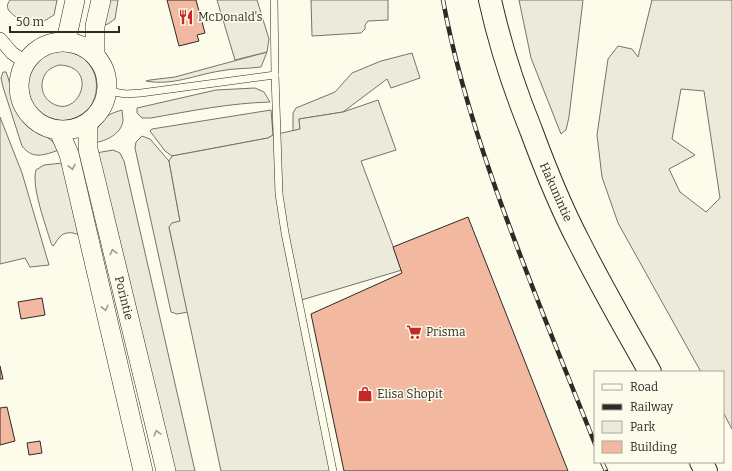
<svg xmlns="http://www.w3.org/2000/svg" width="732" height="471" font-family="Bitter,serif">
	<rect width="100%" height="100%" fill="#fdfbea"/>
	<g fill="#ecebdb" stroke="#74746e" fill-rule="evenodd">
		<path d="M10,0H57L54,15C47,19 37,27 28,24C25,24 22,21 19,19C12,14 3,9 10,0Z"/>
		<path d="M109,0H118L115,19L108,24L104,25Z"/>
		<path d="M519,0H583L569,117L566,130L561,134L531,58Z"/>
		<path d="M652,0H732V429L723,412V372H701L618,223L602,177L597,135L608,59L618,46L632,49L638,57ZM681,89L704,91L720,198L706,212L680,192L669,169L695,155L672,139Z"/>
		<path d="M63,51C68,52 73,53 78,55C97,65 102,89 90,107C85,113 77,118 69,120C26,127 12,66 51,53C55,52 59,52 63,51ZM59,65C102,66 77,124 49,101C39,93 40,76 50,69C53,67 56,66 59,65Z"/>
		<path d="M267,52L261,67C247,69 233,68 220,71C194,75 173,86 146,81L150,80L175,77Z"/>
		<path d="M412,53L420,78L391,88L387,79L343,112L299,119L300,129L293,131V113L296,108L335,92L352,73L381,61Z"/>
		<path d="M3,72H6C12,86 11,102 20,116C30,132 49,132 59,150C44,155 33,160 22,146L3,87L1,78Z"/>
		<path d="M255,88L264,92L270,102C231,103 190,111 151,118H142L137,113V108L216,90Z"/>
		<path d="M122,110C122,113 123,117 123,120C122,134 106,141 94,143C98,122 101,116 122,110Z"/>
		<path d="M271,110L273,135L268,138L172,156L165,151L150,131L152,129Z"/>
		<path d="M0,117L22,173L49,265L30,267L25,258L0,264Z"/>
		<path d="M142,136L150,139L169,161L180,221L169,227L188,312L177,314L171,312L135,148L136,142Z"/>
		<path d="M113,150L120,153L124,161L195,471H171L96,153Z"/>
		<path d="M63,163L79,235C73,232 64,231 59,238C56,241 56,243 53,246L51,243C46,226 31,186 36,170L44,165Z"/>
	</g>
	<g fill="#eceadb" stroke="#74746e">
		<path d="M217,0H257L269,39L267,52L235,60Z"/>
		<path d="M311,0H388V20L368,21L365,25V29L361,33L312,36Z"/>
		<path d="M378,100L396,150L361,161L402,270L298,301L333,471H221L169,227L172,223L180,221L169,161L172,156L268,138L273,135L300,129L299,119L343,112Z"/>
	</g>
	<g fill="#f2b8a0" stroke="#2b2b2b">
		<path d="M167,0H196L205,33L197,35L199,41L179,46Z"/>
		<path d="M468,217L568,471H344L311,314L402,273L393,247Z"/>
		<path d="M42,298L45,315L21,319L18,302Z"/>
		<path d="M0,366L3,379H0Z"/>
		<path d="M7,407L15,441L0,445V408Z"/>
		<path d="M40,441L42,453L29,455L27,443Z"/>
	</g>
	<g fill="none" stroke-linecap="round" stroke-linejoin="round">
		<g stroke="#2b2b2b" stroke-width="8">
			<g id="service">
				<path d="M274,0L275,75L279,194L285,233L333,471"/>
				<path d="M107,91L126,94L141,93L275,75"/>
			</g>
		</g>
		<g stroke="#2b2b2b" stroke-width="14">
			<path id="minor" d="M0,39L12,53L25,62"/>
		</g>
		<g stroke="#2b2b2b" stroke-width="20">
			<g id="secondary">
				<path d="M66,41L75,0"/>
				<circle cx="63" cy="86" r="44"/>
				<path d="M95,55V26L101,0"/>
				<path d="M88,124V149L166,471"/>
				<path d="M59,131L69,154L143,471"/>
			</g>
		</g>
		<g stroke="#2b2b2b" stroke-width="24">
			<g id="trunk">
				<path d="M490,0C500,45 514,88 531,130C545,168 560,206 579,242C601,286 626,329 650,372"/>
				<path d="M701,462L706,471"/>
			</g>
		</g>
		<use href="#service" stroke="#fdfbea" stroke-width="7"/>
		<use href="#minor" stroke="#fdfbea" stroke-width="13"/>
		<use href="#secondary" stroke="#fdfbea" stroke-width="19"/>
		<use href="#trunk" stroke="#fdfbea" stroke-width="22"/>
		<g stroke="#2b2b2b" stroke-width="4.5">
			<g id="rail">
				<path d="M443,0C454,61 472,120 492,178C523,268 560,356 595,444"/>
				<path d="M602,462L606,471"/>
			</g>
		</g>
		<use href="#rail" stroke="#fdfbea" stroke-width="3" stroke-dasharray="9" stroke-linecap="butt"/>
	</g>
	<defs><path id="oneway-chevron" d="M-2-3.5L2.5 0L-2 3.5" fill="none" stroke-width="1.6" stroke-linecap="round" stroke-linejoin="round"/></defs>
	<g stroke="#9e9d94">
		<use href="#oneway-chevron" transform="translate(72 167) rotate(77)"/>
		<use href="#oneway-chevron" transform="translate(113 252) rotate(-104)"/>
		<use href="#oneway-chevron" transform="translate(105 308) rotate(77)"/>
		<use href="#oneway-chevron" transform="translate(157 433) rotate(-104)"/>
	</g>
	<defs>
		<g id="restaurant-bare" transform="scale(1.2)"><path d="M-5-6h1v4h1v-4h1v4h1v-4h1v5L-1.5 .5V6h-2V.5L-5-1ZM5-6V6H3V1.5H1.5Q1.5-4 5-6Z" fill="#c62828" stroke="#fdfbea" stroke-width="2.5" paint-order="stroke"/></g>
		<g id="supermarket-bare" transform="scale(1.2)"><path d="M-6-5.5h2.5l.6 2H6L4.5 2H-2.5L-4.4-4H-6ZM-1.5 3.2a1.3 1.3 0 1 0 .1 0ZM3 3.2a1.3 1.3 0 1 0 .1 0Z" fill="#c62828" stroke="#fdfbea" stroke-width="2.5" paint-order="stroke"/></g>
		<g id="shop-bare" transform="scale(1.2)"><path d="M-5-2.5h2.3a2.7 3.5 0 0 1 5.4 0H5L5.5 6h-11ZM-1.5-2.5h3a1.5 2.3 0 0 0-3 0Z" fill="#c62828" stroke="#fdfbea" stroke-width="2.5" paint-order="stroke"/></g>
	</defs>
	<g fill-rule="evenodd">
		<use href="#restaurant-bare" x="186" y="17"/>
		<use href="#supermarket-bare" x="414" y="332"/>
		<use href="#shop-bare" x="365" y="394"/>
	</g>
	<g text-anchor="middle" stroke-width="3" stroke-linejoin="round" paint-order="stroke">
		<g font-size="12" fill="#2b2b2b" stroke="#fdfbea" text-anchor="start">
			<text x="198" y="21">McDonald's</text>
			<text x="426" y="336">Prisma</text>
			<text x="377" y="398">Elisa Shopit</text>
		</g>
		<g font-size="12" fill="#2b2b2b" stroke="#fdfbea">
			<text transform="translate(556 192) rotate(66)" y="4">Hakunintie</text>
			<text transform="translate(124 298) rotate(76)" y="4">Porintie</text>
		</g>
	</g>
	<rect x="594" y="371" width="130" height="92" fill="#fdfbea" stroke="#a9a89e"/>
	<rect x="602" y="384" width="20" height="6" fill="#fdfbea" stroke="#a9a89e"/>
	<text x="630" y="391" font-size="12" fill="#2b2b2b">Road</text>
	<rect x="602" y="404" width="20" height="6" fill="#2b2b2b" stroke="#a9a89e"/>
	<text x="630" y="411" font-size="12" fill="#2b2b2b">Railway</text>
	<rect x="602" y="421" width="20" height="12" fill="#ecebdb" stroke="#a9a89e"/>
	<text x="630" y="431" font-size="12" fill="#2b2b2b">Park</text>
	<rect x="602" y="441" width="20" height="12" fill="#f2b8a0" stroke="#a9a89e"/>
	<text x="630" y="451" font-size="12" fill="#2b2b2b">Building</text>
	<path d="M10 26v6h109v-6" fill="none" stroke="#2b2b2b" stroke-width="2"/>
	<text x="16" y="26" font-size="12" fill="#2b2b2b" stroke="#fdfbea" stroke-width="3" paint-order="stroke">50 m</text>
</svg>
